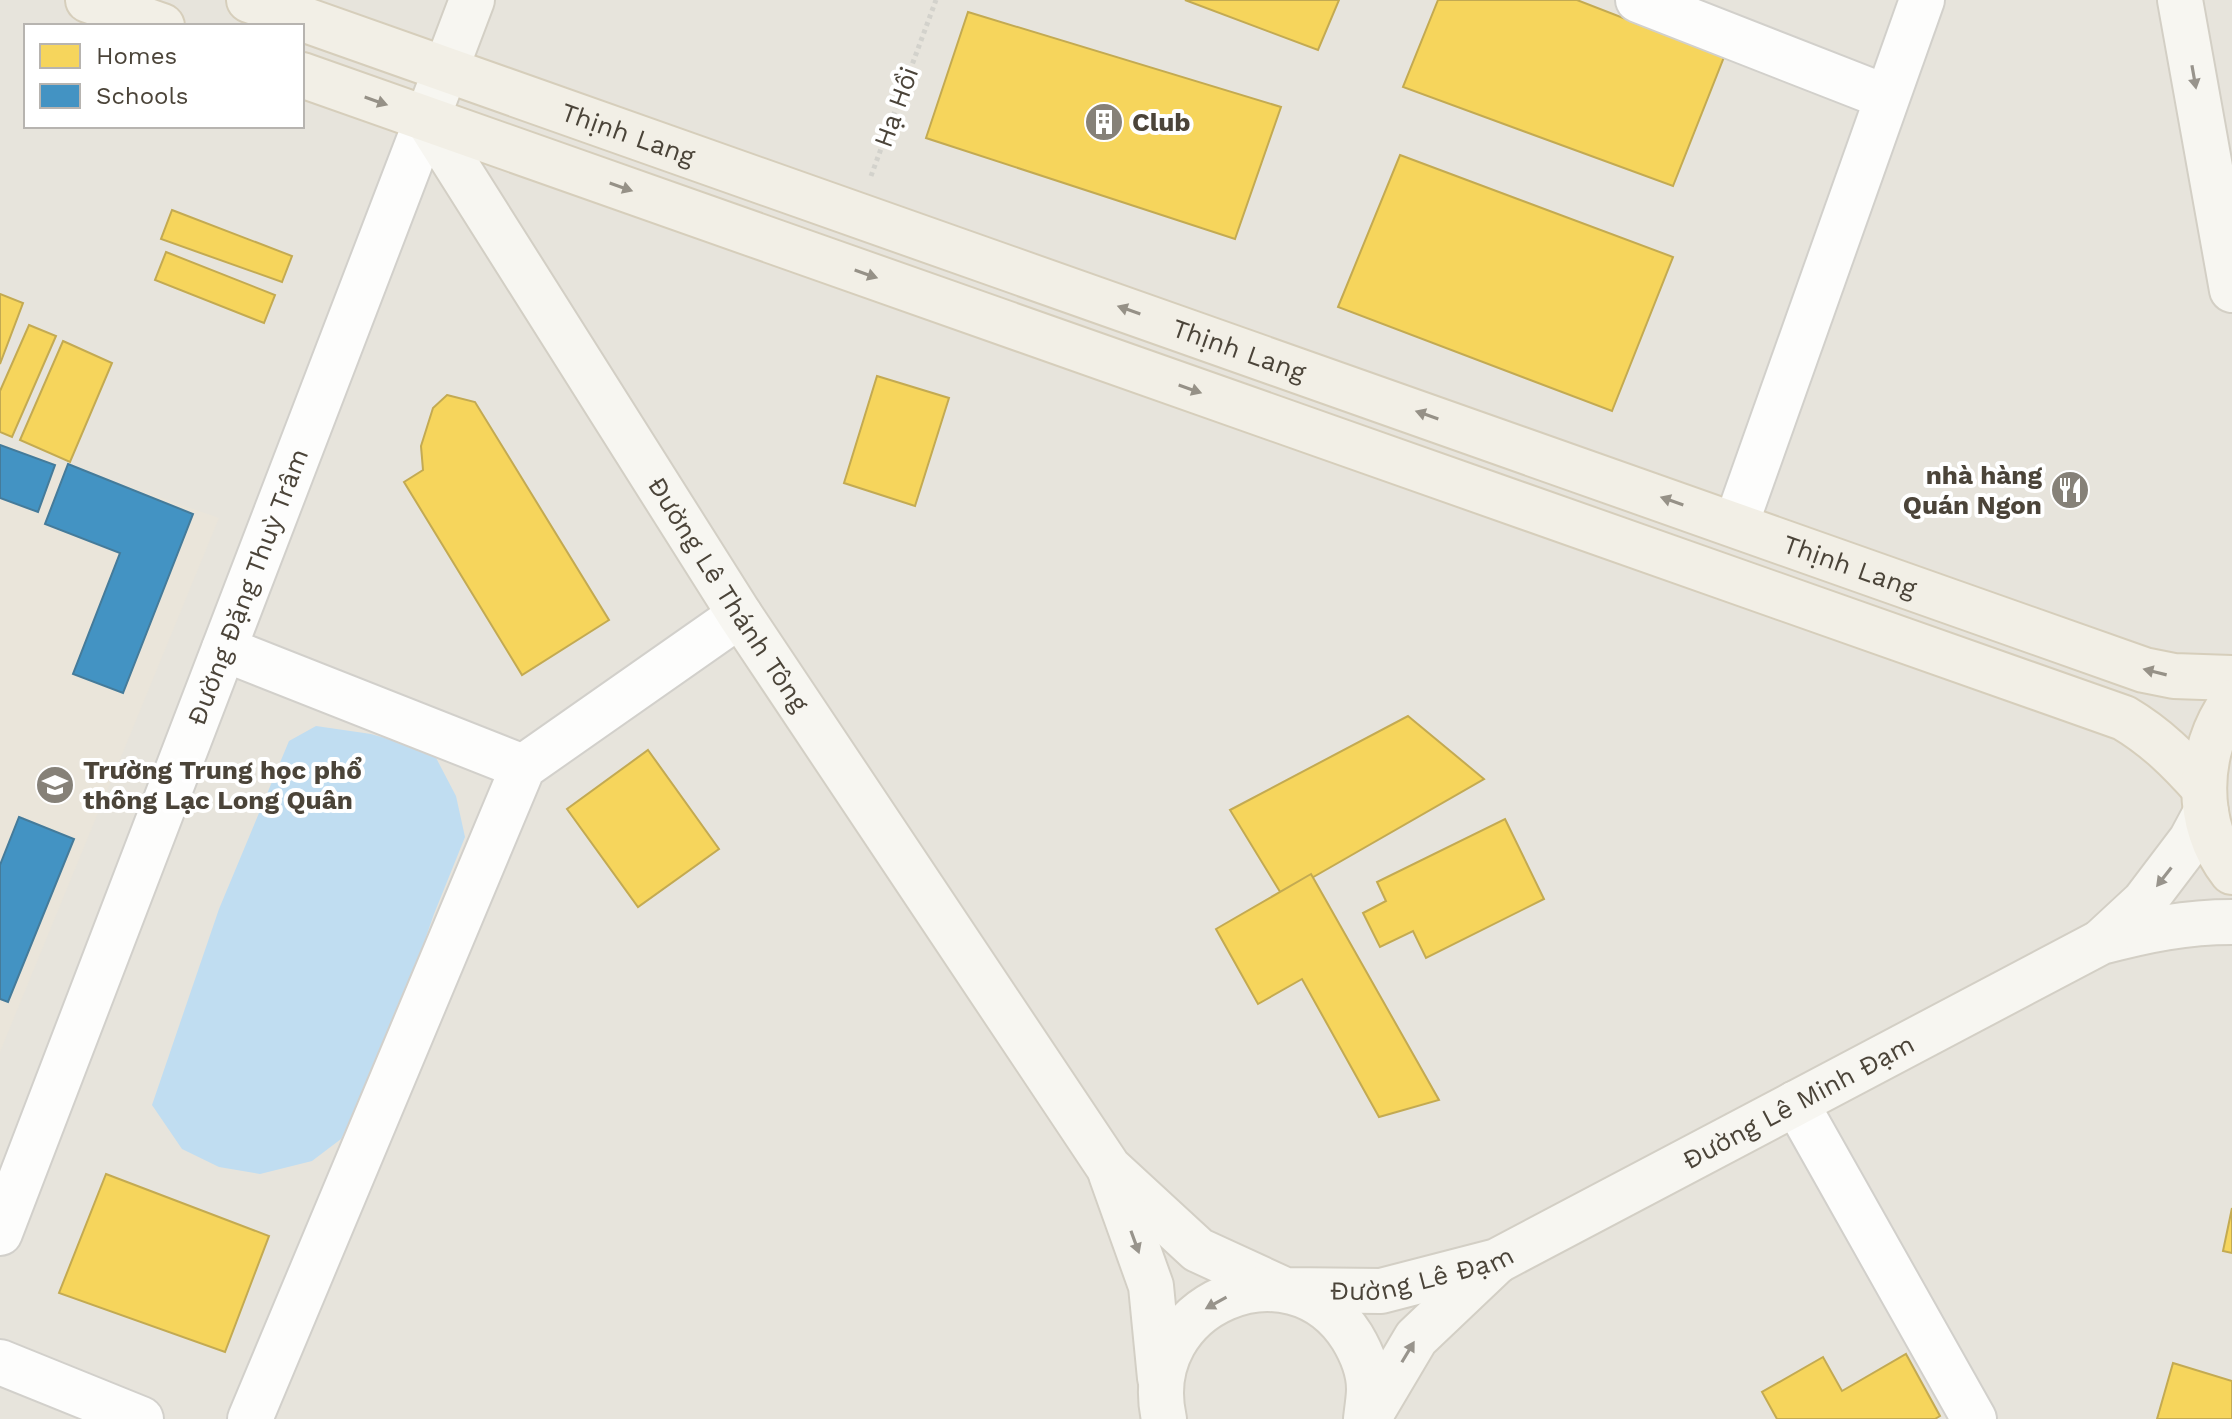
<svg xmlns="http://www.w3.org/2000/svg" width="2232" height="1419" font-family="'Work Sans',sans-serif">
	<rect width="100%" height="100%" fill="#f4f2ee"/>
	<path fill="#e7e4dc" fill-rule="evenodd" d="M0,0H2232V1419H0ZM26,26H302V126H26Z"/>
	<path fill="#eae5da" d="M0,442L219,518L0,1052Z"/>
	<path fill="#c0ddf1" d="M316,726L371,734L433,752L456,796L465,837L434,914L384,1058L341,1139L312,1161L260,1174L219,1167L182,1149L152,1105L219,909L289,741Z"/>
	<g fill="#f6d55c" stroke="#c3aa52" stroke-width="2">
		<path d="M1185,0H1339L1318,50Z"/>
		<path d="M1438,0H1577L1724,57L1673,186L1403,87Z"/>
		<path d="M968,12L1281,107L1235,239L926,138Z"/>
		<path d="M1400,155L1673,257L1612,411L1338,307Z"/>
		<path d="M172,210L292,256L282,282L161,239Z"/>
		<path d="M166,252L275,295L264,323L155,280Z"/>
		<path d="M0,294L23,303L0,364Z"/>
		<path d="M29,325L56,336L12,437L0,432V391Z"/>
		<path d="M63,341L112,363L70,462L20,440Z"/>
		<path d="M877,376L949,398L915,506L844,483Z"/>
		<path d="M447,395L475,402L609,620L522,675L404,482L423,470L421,446L433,408Z"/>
		<path d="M1408,716L1484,779L1282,895L1230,810Z"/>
		<path d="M648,750L719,849L638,907L567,809Z"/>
		<path d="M1505,819L1544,899L1426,958L1413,931L1380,947L1363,913L1386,901L1377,882Z"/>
		<path d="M1311,874L1439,1100L1379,1117L1302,979L1258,1004L1216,929Z"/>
		<path d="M106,1174L269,1236L225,1352L59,1293Z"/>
		<path d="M2232,1208V1253L2223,1251Z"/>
		<path d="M1906,1354L1940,1416L1935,1419H1777L1762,1392L1823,1357L1842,1391Z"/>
		<path d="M2173,1363L2232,1381V1419H2157Z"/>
	</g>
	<g fill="#4393c3" stroke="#457b9a" stroke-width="2">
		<path d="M0,445L55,465L38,512L0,498Z"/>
		<path d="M68,464L193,514L123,693L73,674L120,553L45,524Z"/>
		<path d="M19,817L74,839L8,1002L0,999V865Z"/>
	</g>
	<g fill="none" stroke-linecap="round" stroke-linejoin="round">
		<g stroke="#d2d0cb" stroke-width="48">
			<g id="minor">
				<path d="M1638,0L1886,97"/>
				<path d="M1736,524L1922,0"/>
				<path d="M224,649L523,767"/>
				<path d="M1796,1103L1974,1419"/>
				<path id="s1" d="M0,1233L427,119"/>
				<path d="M0,1362L141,1419"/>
				<path d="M250,1419L523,767L740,615"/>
			</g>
		</g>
		<g stroke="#d3cfc5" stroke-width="48">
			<g id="secondary">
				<path id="s2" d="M472,0L427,119L740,615L1109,1168L1198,1250L1285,1290L1381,1291L1497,1261L2101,942C2147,930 2185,922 2232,922"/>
				<path d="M2180,0L2232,290"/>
				<path d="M2103,940L2144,902L2191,840L2206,812"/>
				<path d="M1111,1174L1151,1286L1160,1378"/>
				<path d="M1164,1419C1138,1304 1290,1239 1352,1337C1361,1352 1369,1370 1369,1389C1369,1398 1367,1409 1366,1419"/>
				<path d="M1368,1419L1416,1338L1496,1262"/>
			</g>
		</g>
		<g stroke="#d6cebb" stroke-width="48">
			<g id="primary">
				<path d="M88,0L162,26"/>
				<path id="s3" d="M249,0L2144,670L2174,676L2232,678"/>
				<path d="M302,75L2124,718C2156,737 2179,760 2204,788"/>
				<path d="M2232,702C2196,751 2194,824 2232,872"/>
			</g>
		</g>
		<path stroke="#d3d2cc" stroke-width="5" stroke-dasharray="4 4" stroke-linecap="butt" d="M871,176L936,0"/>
		<use href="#minor" stroke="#fdfdfc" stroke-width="44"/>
		<use href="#secondary" stroke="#f7f6f1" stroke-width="44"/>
		<use href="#primary" stroke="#f2efe6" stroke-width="44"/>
	</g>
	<defs><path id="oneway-solid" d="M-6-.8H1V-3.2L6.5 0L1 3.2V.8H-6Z" transform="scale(2)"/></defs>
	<g fill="#98948c">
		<use href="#oneway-solid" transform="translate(2194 77) rotate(80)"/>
		<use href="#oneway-solid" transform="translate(2164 877) rotate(128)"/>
		<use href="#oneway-solid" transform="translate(1135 1242) rotate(70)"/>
		<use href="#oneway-solid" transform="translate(1216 1303) rotate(151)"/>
		<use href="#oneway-solid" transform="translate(1408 1352) rotate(-59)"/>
	</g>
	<g fill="#969187">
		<use href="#oneway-solid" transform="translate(376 101) rotate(19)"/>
		<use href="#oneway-solid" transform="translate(621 187) rotate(19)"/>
		<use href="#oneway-solid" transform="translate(866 274) rotate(19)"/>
		<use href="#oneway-solid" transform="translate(1129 310) rotate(-161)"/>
		<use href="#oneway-solid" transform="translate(1190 389) rotate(19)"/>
		<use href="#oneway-solid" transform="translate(1427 415) rotate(-161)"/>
		<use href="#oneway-solid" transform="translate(1672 501) rotate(-161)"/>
		<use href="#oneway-solid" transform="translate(2155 672) rotate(-166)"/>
	</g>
	<defs>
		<g id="building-disc" transform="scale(2)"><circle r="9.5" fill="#868178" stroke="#fff"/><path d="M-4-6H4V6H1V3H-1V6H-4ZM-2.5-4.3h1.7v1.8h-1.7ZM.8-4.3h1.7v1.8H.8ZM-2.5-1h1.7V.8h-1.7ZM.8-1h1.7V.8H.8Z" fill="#fff"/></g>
		<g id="restaurant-disc" transform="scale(2)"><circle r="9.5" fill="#868178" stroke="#fff"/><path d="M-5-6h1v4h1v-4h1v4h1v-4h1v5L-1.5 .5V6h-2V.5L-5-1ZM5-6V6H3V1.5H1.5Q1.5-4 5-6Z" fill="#fff"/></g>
		<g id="school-disc" transform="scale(2)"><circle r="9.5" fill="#868178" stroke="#fff"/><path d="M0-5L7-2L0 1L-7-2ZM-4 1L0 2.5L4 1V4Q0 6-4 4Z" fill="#fff"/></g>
	</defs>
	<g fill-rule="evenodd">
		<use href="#building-disc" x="1104" y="122"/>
		<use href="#restaurant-disc" x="2070" y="490"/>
		<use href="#school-disc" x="55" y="785"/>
	</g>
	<g text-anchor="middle" stroke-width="8" stroke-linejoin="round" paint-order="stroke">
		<g font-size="26" fill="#4b4439" stroke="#fff">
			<text transform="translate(896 107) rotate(-70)" y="9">Hạ Hồi</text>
			<text dy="9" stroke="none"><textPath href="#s3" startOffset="402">Thịnh Lang</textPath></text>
			<text dy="9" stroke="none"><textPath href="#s3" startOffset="1050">Thịnh Lang</textPath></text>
			<text dy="9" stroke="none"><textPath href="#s3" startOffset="1698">Thịnh Lang</textPath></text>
			<text dy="9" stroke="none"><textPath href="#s1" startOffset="692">Đường Đặng Thuỳ Trâm</textPath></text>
			<text dy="9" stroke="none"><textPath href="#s2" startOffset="690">Đường Lê Thánh Tông</textPath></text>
			<text dy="9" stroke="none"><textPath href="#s2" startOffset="2152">Đường Lê Minh Đạm</textPath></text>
			<text dy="9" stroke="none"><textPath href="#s2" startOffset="1734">Đường Lê Đạm</textPath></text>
		</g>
		<g font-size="26" font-weight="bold" fill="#4b4439" stroke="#fff" text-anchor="start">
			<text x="1132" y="131">Club</text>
			<text x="2042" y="484" text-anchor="end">nhà hàng<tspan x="2042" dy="30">Quán Ngon</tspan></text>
			<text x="83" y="779">Trường Trung học phổ<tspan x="83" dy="30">thông Lạc Long Quân</tspan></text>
		</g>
	</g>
	<rect x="24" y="24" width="280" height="104" fill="#ffffff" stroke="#b7b4b0" stroke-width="2"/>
	<rect x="40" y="44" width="40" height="24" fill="#f6d55c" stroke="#b7b4b0" stroke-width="2"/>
	<text x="96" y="64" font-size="24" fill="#4b4439">Homes</text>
	<rect x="40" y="84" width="40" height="24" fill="#4393c3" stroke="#b7b4b0" stroke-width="2"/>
	<text x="96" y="104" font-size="24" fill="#4b4439">Schools</text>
</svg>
